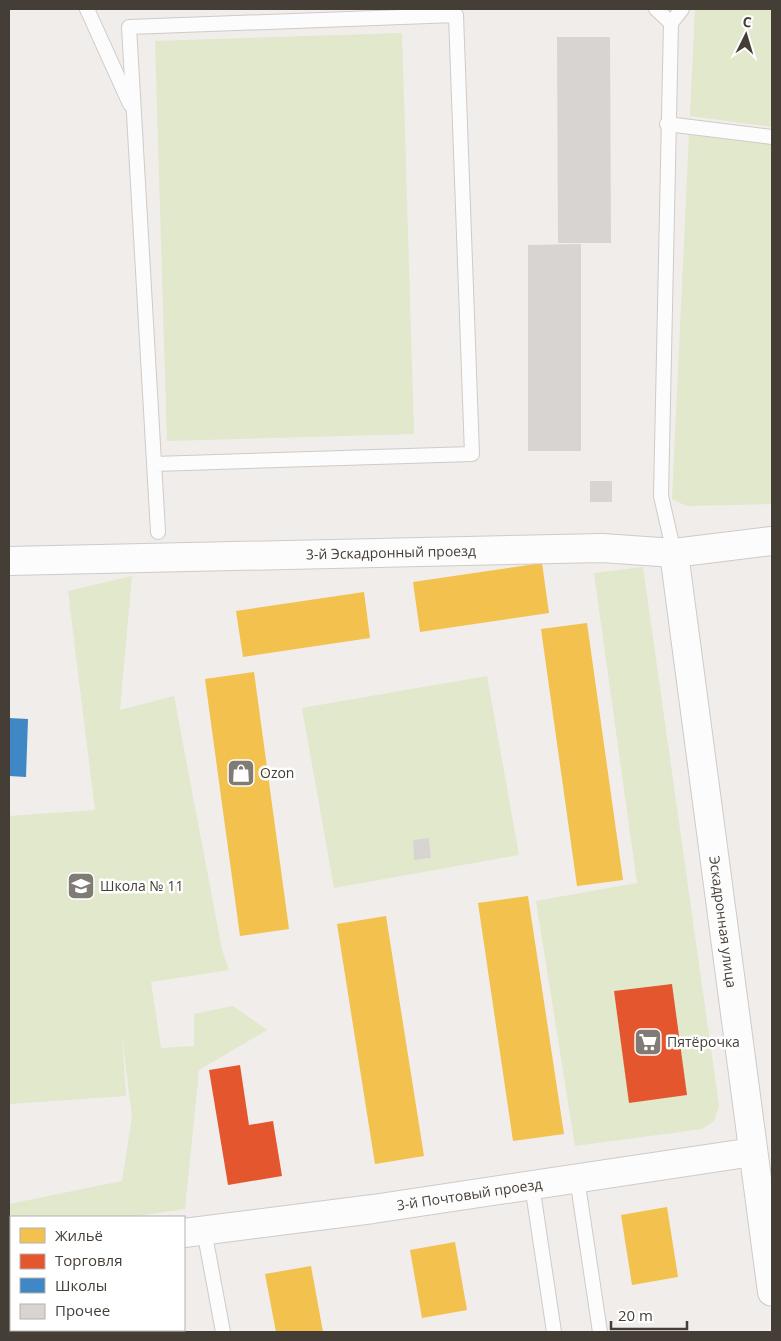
<svg xmlns="http://www.w3.org/2000/svg" width="781" height="1341" font-family="'Open Sans',sans-serif">
	<rect width="100%" height="100%" fill="#f0edea"/>
	<g fill="#e1e8cc" fill-rule="evenodd">
		<path d="M695,9H772V127L690,116Z"/>
		<path d="M402,33L414,434L167,441L155,41Z"/>
		<path d="M689,135L772,144V504L687,506L672,499Z"/>
		<path d="M643,567L719,1106L714,1121L702,1129L575,1146L536,901L637,883L594,573Z"/>
		<path d="M132,576L120,710L174,696L222,950L229,970L151,982L161,1048L194,1046V1014L233,1006L267,1030L199,1070L185,1209L130,1217H11V1231L9,1229V1204L122,1181L132,1116L122,1037L126,1096L9,1104V816L95,810L68,591Z"/>
		<path d="M487,676L519,855L334,888L302,708ZM429,838L431,858L415,860L413,840Z"/>
	</g>
	<g fill="#f2c14e">
		<path d="M542,563L549,613L420,632L413,582Z"/>
		<path d="M364,592L370,638L243,657L236,611Z"/>
		<path d="M587,623L623,880L577,886L541,629Z"/>
		<path d="M254,672L289,929L240,936L205,679Z"/>
		<path d="M528,896L564,1134L513,1141L478,903Z"/>
		<path d="M386,916L424,1156L375,1164L337,924Z"/>
		<path d="M667,1207L678,1277L632,1285L621,1215Z"/>
		<path d="M455,1242L467,1310L422,1318L410,1250Z"/>
		<path d="M311,1266L323,1332H276L265,1274Z"/>
	</g>
	<g fill="#e4572e">
		<path d="M672,984L687,1095L629,1103L614,991Z"/>
		<path d="M240,1065L249,1125L273,1121L282,1176L228,1185L209,1070Z"/>
	</g>
	<path fill="#3f88c5" d="M9,718L28,719L26,777L9,776Z"/>
	<g fill="#d8d4d1">
		<path d="M557,37H610L611,243H558Z"/>
		<path d="M581,244V451H528V245Z"/>
		<rect x="590" y="481" width="22" height="21"/>
		<path d="M429,838L431,858L414,860L413,840Z"/>
		<rect x="47" y="1330" width="64" height="2"/>
	</g>
	<g fill="none" stroke-linecap="round" stroke-linejoin="round">
		<g stroke="#cecbc8" stroke-width="16">
			<g id="service">
				<path d="M87,9L130,104"/>
				<path d="M656,9L671,23"/>
				<path d="M667,124L772,137"/>
				<path d="M154,464L472,454L456,15L129,27C138,196 148,364 158,532"/>
				<path d="M674,553L661,496L671,23L682,9"/>
				<path d="M577,1178L600,1332"/>
				<path d="M532,1185L554,1332"/>
				<path d="M204,1230L223,1332"/>
			</g>
		</g>
		<g stroke="#cecbc8" stroke-width="30">
			<g id="minor">
				<path id="s1" d="M674,553L772,1292"/>
				<path id="s2" d="M9,561L602,548L674,553L772,541"/>
				<path id="s3" d="M184,1233L373,1209L753,1152"/>
				<path d="M9,1256L11,1255"/>
			</g>
		</g>
		<use href="#service" stroke="#fdfcfc" stroke-width="14"/>
		<use href="#minor" stroke="#fdfcfc" stroke-width="28"/>
	</g>
	<defs>
		<g id="shop-square" transform="scale(1.4375)"><rect x="-9" y="-9" width="18" height="18" rx="4" fill="#817b76" stroke="#fff"/><path d="M-5-2.5h2.3a2.7 3.5 0 0 1 5.4 0H5L5.5 6h-11ZM-1.5-2.5h3a1.5 2.3 0 0 0-3 0Z" fill="#fff"/></g>
		<g id="school-square" transform="scale(1.4375)"><rect x="-9" y="-9" width="18" height="18" rx="4" fill="#817b76" stroke="#fff"/><path d="M0-5L7-2L0 1L-7-2ZM-4 1L0 2.5L4 1V4Q0 6-4 4Z" fill="#fff"/></g>
		<g id="supermarket-square" transform="scale(1.4375)"><rect x="-9" y="-9" width="18" height="18" rx="4" fill="#817b76" stroke="#fff"/><path d="M-6-5.5h2.5l.6 2H6L4.5 2H-2.5L-4.4-4H-6ZM-1.5 3.2a1.3 1.3 0 1 0 .1 0ZM3 3.2a1.3 1.3 0 1 0 .1 0Z" fill="#fff"/></g>
	</defs>
	<g fill-rule="evenodd">
		<use href="#shop-square" x="241" y="773"/>
		<use href="#school-square" x="81" y="886"/>
		<use href="#supermarket-square" x="648" y="1042"/>
	</g>
	<g text-anchor="middle" stroke-width="5" stroke-linejoin="round" paint-order="stroke">
		<g font-size="14" fill="#453e37" stroke="#fff">
			<text dy="5" stroke="none"><textPath href="#s2" startOffset="382">3-й Эскадронный проезд</textPath></text>
			<text dy="5" stroke="none"><textPath href="#s1" startOffset="372">Эскадронная улица</textPath></text>
			<text dy="5" stroke="none"><textPath href="#s3" startOffset="288">3-й Почтовый проезд</textPath></text>
		</g>
		<g font-size="14" fill="#453e37" stroke="#fff" text-anchor="start">
			<text x="260" y="778">Ozon</text>
			<text x="100" y="891">Школа № 11</text>
			<text x="667" y="1047">Пятёрочка</text>
		</g>
	</g>
	<rect width="781" height="1341" fill="none" stroke="#453e37" stroke-width="20"/>
	<rect x="10" y="1216" width="175" height="115" fill="#ffffff" stroke="#b5b2af"/>
	<rect x="20" y="1228" width="25" height="15" fill="#f2c14e" stroke="#b5b2af"/>
	<text x="55" y="1241" font-size="15" fill="#453e37">Жильё</text>
	<rect x="20" y="1254" width="25" height="15" fill="#e4572e" stroke="#b5b2af"/>
	<text x="55" y="1266" font-size="15" fill="#453e37">Торговля</text>
	<rect x="20" y="1278" width="25" height="15" fill="#3f88c5" stroke="#b5b2af"/>
	<text x="55" y="1291" font-size="15" fill="#453e37">Школы</text>
	<rect x="20" y="1304" width="25" height="15" fill="#d8d4d1" stroke="#b5b2af"/>
	<text x="55" y="1316" font-size="15" fill="#453e37">Прочее</text>
	<g transform="translate(746 35) rotate(5)" stroke="#ffffff" stroke-width="4" paint-order="stroke">
	<path d="M0-4L9 19L0 12L-9 19Z" fill="#453e37"/>
	<text y="-8" font-size="14" font-weight="bold" text-anchor="middle" fill="#453e37">С</text>
	</g>
	<path d="M611 1321v8h76v-8" fill="none" stroke="#453e37" stroke-width="2.5"/>
	<text x="618" y="1321" font-size="15" fill="#453e37" stroke="#ffffff" stroke-width="4" paint-order="stroke">20 m</text>
</svg>
